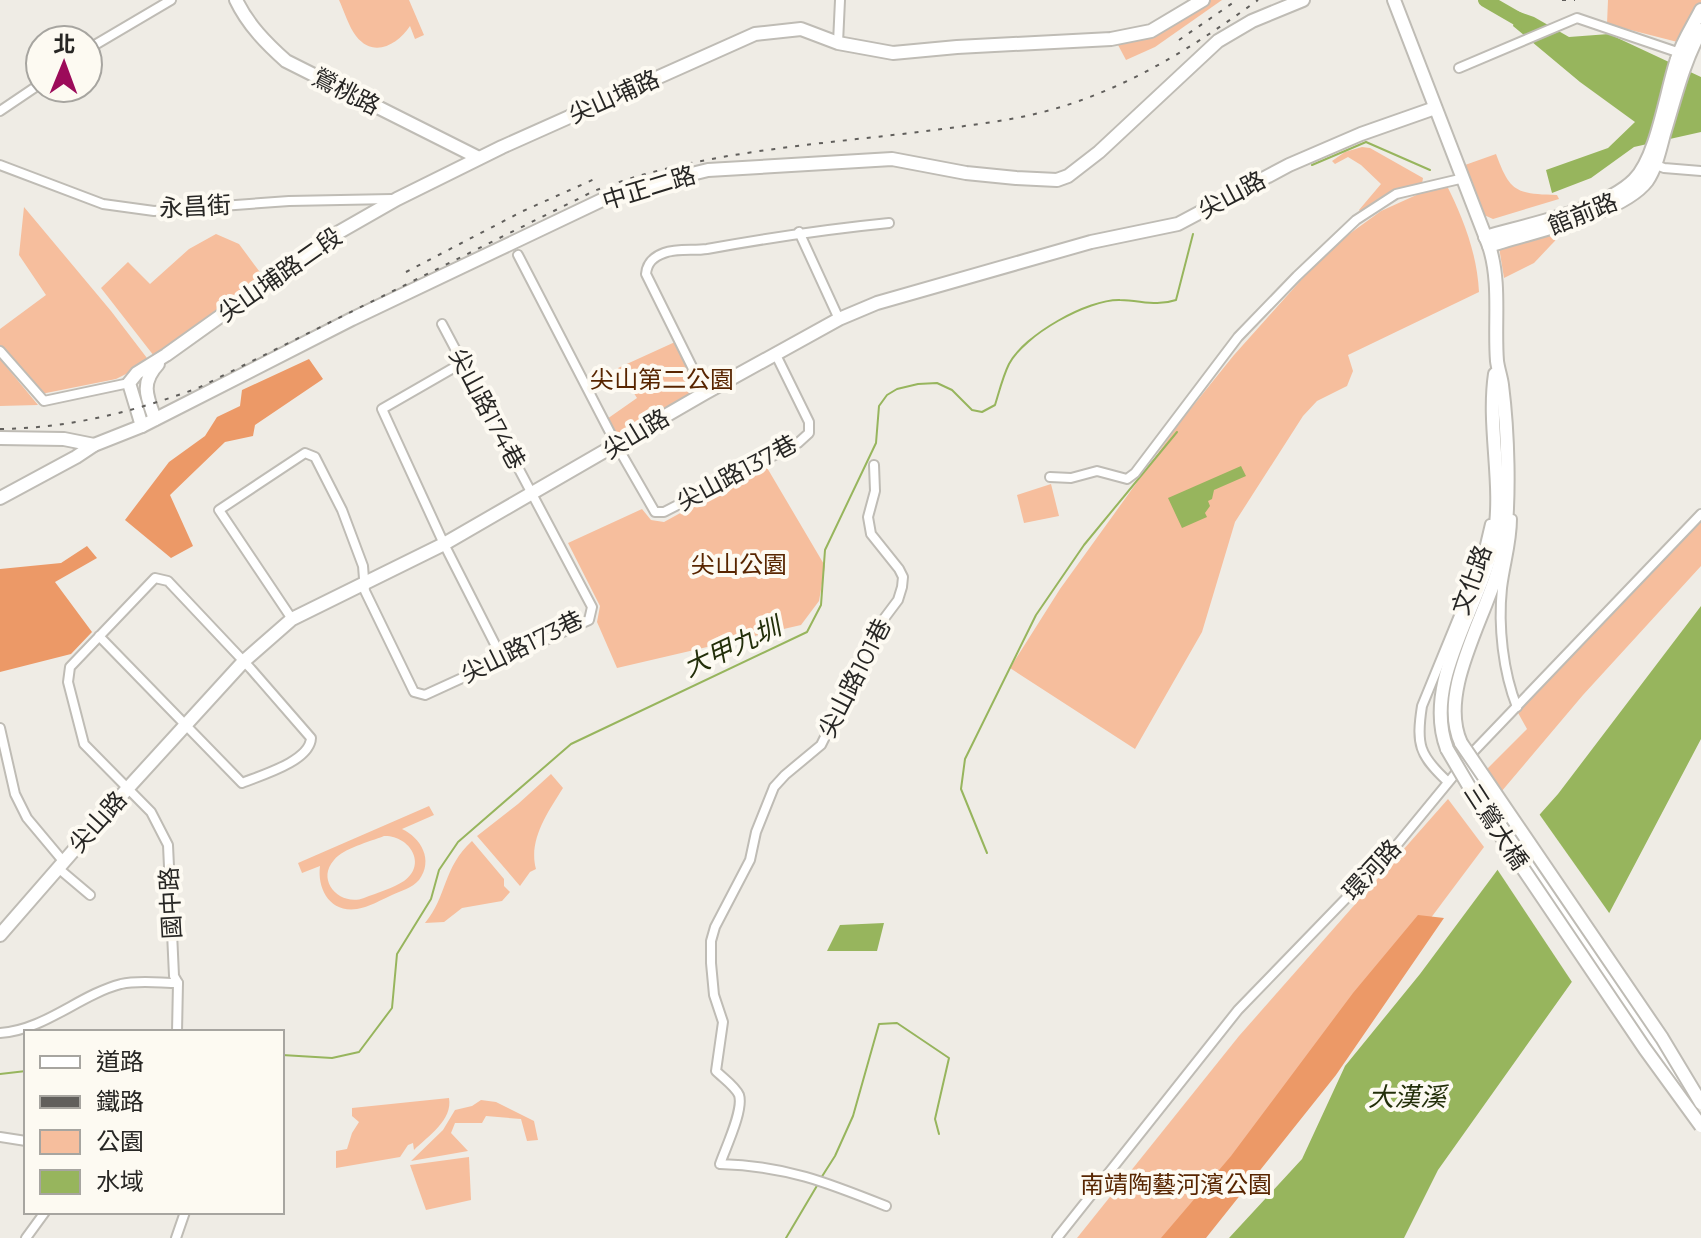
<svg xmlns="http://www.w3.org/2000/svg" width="1701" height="1238" font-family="Montserrat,'Noto Sans TC',sans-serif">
	<rect width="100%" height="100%" fill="#efece5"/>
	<g fill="#f6be9d" fill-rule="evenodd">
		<path d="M339,0H409L424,35L415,39L410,26C398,44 374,59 356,36C349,27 344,11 339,0Z"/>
		<path d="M1209,0H1222L1155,47L1126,60L1117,43Z"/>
		<path d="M1608,0H1701V48L1607,24Z"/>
		<path d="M1362,147L1370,148L1423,178L1422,184L1362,214L1359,210L1381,184L1361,165L1348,157L1335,164L1332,161L1345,152Z"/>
		<path d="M1496,154C1510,192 1516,194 1557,195L1559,199L1493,219L1484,215L1465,165Z"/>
		<path d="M1445,182C1463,217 1477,253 1479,292L1348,355L1353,371L1347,386L1317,401L1303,416L1235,522L1202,632L1135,749L1010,668L1060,589L1184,417L1234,355L1302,279L1341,240L1381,211Z"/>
		<path d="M24,207L111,311L150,362L116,379L41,394L0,348V329L46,295L19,255Z"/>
		<path d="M1569,226L1534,263L1504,278L1499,247Z"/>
		<path d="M216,234L239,244L265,279L154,356L101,288L128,262L150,284L189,249Z"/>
		<path d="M675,342L701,392L618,440L607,419L637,398L618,368Z"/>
		<path d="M0,359L38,405L0,406Z"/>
		<path d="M766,466L825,566L819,601L801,625L617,668L597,622L600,606L568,543L642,509L651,520L664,522Z"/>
		<path d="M1051,484L1059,516L1024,523L1017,495Z"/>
		<path d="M1701,520V566L1583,695L1501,792L1485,771L1527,729L1517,711Z"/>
		<path d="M551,774L563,788C548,812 528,840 536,869L530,872L520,886L477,836L518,804Z"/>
		<path d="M1448,799L1484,847L1191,1238H1077L1239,1036Z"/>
		<path d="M429,806L434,815L402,829C421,838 434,860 419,880C412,888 401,891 392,895C381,900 369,907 357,909C330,913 317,889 320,866L302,873L298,863ZM384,836C409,835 428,864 404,881C393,888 377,893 364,898C341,907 315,881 334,860C344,848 369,842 384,836Z"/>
		<path d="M472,841L504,879V886L510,892L502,901L462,908L444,922L425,923C447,897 443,867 472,841Z"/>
		<path d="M449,1098C453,1120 428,1136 414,1150L413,1143L408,1145L400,1157L336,1168V1151L347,1149L352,1133L359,1122L352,1116V1108Z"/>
		<path d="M481,1100L496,1102L534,1121L538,1140L527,1141L521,1119L486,1116L482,1123H455L451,1133L468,1151L411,1161L443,1130L455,1110L472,1106Z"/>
		<path d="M469,1157L471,1200L426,1210L410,1165Z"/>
	</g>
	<g fill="#ec9967">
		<path d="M309,359L323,379L255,425L253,436L225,442L170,495L193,546L171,558L125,520L169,462L205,436L217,417L240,406L242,390Z"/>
		<path d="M87,546L97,558L55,582L92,632L71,654L0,672V569L61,563Z"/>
		<path d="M1418,915L1444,918L1336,1075L1206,1238H1161L1231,1156L1353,993Z"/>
	</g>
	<g fill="#97b55d">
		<path d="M1517,11L1534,17L1569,37L1609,34L1701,77V132L1634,147L1591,178L1552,193L1546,170L1608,148L1635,122L1580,82L1513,26Z"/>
		<path d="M1241,466L1246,476L1214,490L1212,499L1208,501L1210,506L1205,513L1207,517L1182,528L1168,498Z"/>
		<path d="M1701,606V739L1576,976L1438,1170L1404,1238H1229L1302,1159L1345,1066L1420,974L1533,822L1558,794Z"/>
		<path d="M884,923L877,951H827L840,925Z"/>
	</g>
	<path fill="#efece5" d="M1537,811L1612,917L1574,985L1495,866Z"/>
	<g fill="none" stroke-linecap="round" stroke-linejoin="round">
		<g stroke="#97b55d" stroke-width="2">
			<path d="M1312,165L1366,142L1430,170"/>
			<path d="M987,853L961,789L965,759L1036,615L1084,545L1177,432"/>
			<path d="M282,1055L332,1058L359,1052L392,1008L397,954L431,899L439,870L458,842L571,744L807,632L821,605L825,550L876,443L879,406L887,395L897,389L918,384L937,383L952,390L972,410L982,412L995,405C999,392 1003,376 1009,364C1024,335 1088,299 1120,300C1141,300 1155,307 1176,300L1193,234"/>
			<path d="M0,1074L26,1071"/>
			<path d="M821,1178L835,1156L853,1116L879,1024L897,1023L949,1058L935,1119L939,1134"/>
			<path d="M786,1238L818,1184"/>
		</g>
		<path stroke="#97b55d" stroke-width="14" d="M1485,0L1530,26"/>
		<g stroke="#bfbcb5" stroke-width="12">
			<g id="street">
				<path d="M838,43L840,0"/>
				<path d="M88,49L171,0"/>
				<path d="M1459,68L1577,18L1683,54"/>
				<path d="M0,111L40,84"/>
				<path d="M1651,163L1664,168L1701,171"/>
				<path d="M0,165L103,204L154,211L289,201L392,199"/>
				<path d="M799,232L839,319"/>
				<path d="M518,255L617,446L655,512H664L798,443L809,433V422L776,355"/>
				<path d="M0,351L44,401L129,383"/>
				<path d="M462,363L382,409L444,544L502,658"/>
				<path d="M705,393L646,274C647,263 653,257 664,253C677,248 694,251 707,249C768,238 828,229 889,223"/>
				<path d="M874,465L875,491L868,517L871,534L899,569L903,577L902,587L898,600L883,620L821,745L785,775L774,787L756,832L750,860L715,927L711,941V963L714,995L723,1022L716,1071C723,1078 735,1086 739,1095C744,1110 725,1149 720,1164C786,1166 826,1182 886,1206"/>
				<path d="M1050,477L1071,478L1097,471L1127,479L1135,473L1238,337L1297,276L1356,220L1396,194L1464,178"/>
				<path d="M1512,519C1512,543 1505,564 1502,588C1498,626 1503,672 1517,707"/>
				<path d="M292,619L219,510L305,453L315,457L342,510L363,566L365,591L414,692L425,695L589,620L592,607L442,324"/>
				<path d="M99,636L242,783C262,775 310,761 311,738L251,669L168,581L155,578L70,667L68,682L84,744L151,812L168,845L174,976L178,983L177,1032"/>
				<path d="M0,728L15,794L27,818L63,861"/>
				<path d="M1447,781C1419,755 1416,744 1422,706L1481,562L1490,524"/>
				<path d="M58,868L90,895"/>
				<path d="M0,1033C45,1030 79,995 121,984C138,980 160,983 178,983"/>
				<path d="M0,1137L26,1141"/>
				<path d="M26,1238L45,1212"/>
				<path d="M176,1238L185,1212"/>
				<path d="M1057,1238L1238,1010L1391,852L1474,751L1701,514"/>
			</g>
		</g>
		<g stroke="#bfbcb5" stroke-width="16">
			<g id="secondary">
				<path d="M236,0C248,25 266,43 286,61L479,158"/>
				<path d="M1394,0L1489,246C1501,282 1494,324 1497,361C1498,369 1501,377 1502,385C1508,432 1510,498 1504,544C1496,604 1435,686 1461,743"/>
				<path d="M1485,237C1526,225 1604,210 1634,180C1657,157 1666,92 1677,59C1682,42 1693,26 1701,10"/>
				<path d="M1489,246C1529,232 1621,215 1647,181C1656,168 1660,149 1664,134C1675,98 1683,63 1701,30"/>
				<path d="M155,419C147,397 140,383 158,364"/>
				<path d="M142,426L129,383L137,373L166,355L334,235L397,199L502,147L755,34L801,29L838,43L893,53L957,47L1111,39L1151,31L1203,0"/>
				<path d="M0,438L64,439L94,445"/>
				<path d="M0,498L76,457L94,445L142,426L352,319L602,200L651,184L708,170L892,159L966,173L1016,178L1057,180L1068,176L1099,152L1218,41L1252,21L1303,0"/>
				<path d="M1447,749C1421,681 1482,606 1494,539C1504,485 1487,428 1495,374"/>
				<path d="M1463,763L1685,1085"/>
				<path d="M0,935L128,788L244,661L292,619L444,544L705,393L839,319L877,303L1091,242L1178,224L1289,165L1361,134L1435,108"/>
			</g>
		</g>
		<use href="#street" stroke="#fff" stroke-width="8"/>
		<use href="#secondary" stroke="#fff" stroke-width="12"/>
		<g stroke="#615f5c" stroke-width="2" stroke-dasharray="4 8" stroke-linecap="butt">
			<path d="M1562,0H1575"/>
			<path d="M1179,40L1237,0"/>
			<path d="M406,272L523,211L599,177"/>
			<path d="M0,429C70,428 133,412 198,388L594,191C696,151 826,144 935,130C971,125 1008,121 1043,112C1124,91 1192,48 1258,0"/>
		</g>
		<g stroke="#bfbcb5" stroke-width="16" stroke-linecap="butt">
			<g id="secondary-bridge">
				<path d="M1461,743L1662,1038L1701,1103"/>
				<path d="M1447,749L1480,805L1645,1049L1701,1126"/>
			</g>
		</g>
		<use href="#secondary-bridge" stroke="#fff" stroke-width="12"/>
	</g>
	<g text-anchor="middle" stroke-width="8" stroke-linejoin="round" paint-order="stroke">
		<g font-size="24" fill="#272624" stroke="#fdfaf2">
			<text transform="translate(346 92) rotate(27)" y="8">鶯桃路</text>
			<text transform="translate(614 97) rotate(-24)" y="8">尖山埔路</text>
			<text transform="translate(649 188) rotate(-17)" y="8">中正二路</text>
			<text transform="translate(1232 195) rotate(-28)" y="8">尖山路</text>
			<text transform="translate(195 207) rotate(-3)" y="8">永昌街</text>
			<text transform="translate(1583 214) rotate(-22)" y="8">館前路</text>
			<text transform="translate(280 275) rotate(-35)" y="8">尖山埔路二段</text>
			<text transform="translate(487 409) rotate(62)" y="8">尖山路174巷</text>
			<text transform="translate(636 434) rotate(-31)" y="8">尖山路</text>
			<text transform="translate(737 473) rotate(-28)" y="8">尖山路137巷</text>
			<text transform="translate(1472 580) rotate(-70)" y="8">文化路</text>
			<text transform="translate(522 647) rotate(-26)" y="8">尖山路173巷</text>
			<text transform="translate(855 678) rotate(-63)" y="8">尖山路101巷</text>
			<text transform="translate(98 822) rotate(-48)" y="8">尖山路</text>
			<text transform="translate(1496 827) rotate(57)" y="8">三鶯大橋</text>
			<text transform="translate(1372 870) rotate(-47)" y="8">環河路</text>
			<text transform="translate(171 903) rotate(-93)" y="8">國中路</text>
		</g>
		<g font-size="24" fill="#582500" stroke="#fdfaf2">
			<text x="662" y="388">尖山第二公園</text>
			<text x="739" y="573">尖山公園</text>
			<text x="1176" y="1193">南靖陶藝河濱公園</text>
		</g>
		<g font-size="26" font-style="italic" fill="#232f0a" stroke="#fdfaf2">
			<text transform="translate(732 647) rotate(-25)" y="9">大甲九圳</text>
			<text x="1407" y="1106">大漢溪</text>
		</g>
	</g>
	<rect x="24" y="1030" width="260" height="184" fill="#fdfaf2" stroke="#a7a5a0" stroke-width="2"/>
	<rect x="40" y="1056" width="40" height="12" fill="#ffffff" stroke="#a7a5a0" stroke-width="2"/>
	<text x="96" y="1070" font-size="24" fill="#272624">道路</text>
	<rect x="40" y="1096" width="40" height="12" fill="#615f5c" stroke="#a7a5a0" stroke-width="2"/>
	<text x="96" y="1110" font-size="24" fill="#272624">鐵路</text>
	<rect x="40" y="1130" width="40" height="24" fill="#f6be9d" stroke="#a7a5a0" stroke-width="2"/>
	<text x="96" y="1150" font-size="24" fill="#272624">公園</text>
	<rect x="40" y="1170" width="40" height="24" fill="#97b55d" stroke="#a7a5a0" stroke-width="2"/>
	<text x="96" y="1190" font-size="24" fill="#272624">水域</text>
	<g transform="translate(64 64) rotate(1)"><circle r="38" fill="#fdfaf2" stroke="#a7a5a0" stroke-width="2"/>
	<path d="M0-6L14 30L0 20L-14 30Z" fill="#9c0b5a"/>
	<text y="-12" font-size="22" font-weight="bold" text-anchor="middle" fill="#272624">北</text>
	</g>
</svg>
